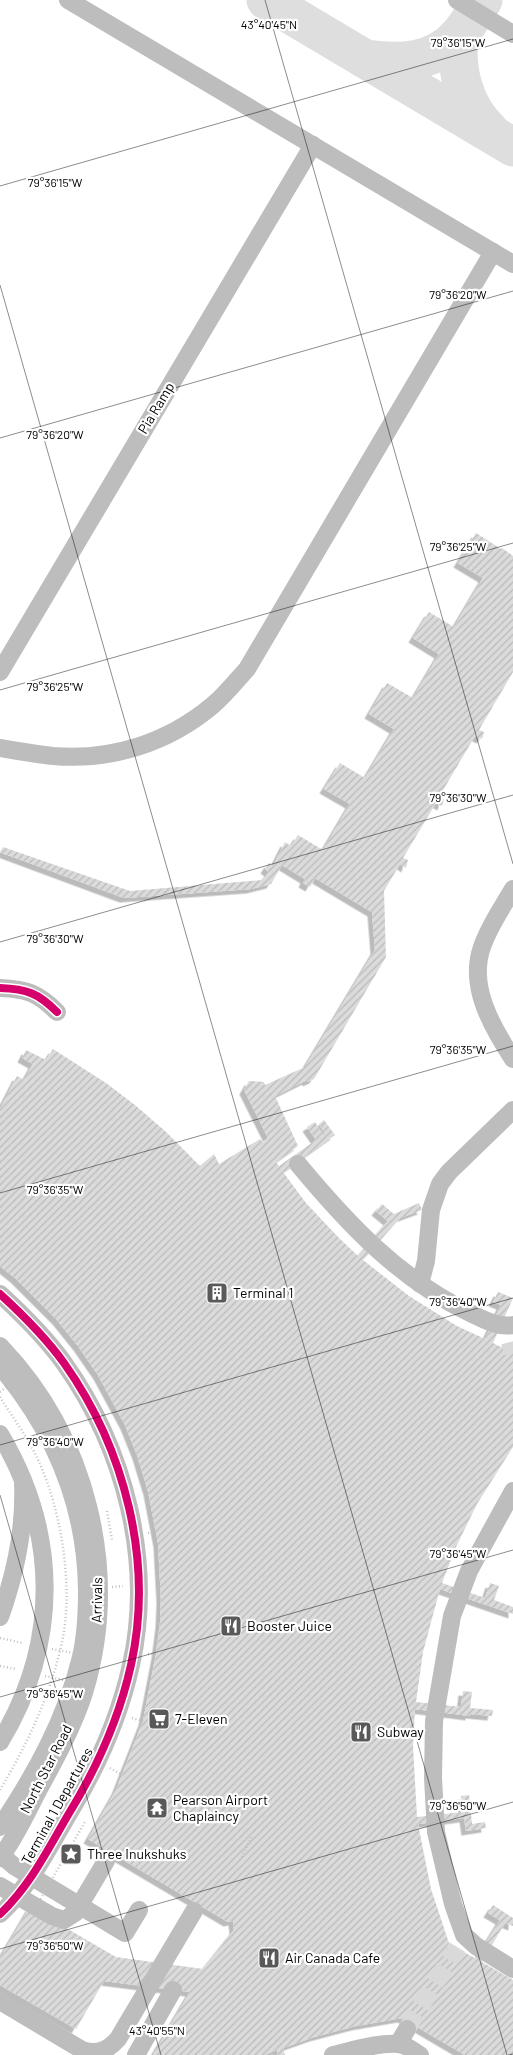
<svg xmlns="http://www.w3.org/2000/svg" width="513" height="2055" font-family="Barlow,sans-serif">
	<defs>
		<pattern id="building-hatch" width="6" height="6" patternUnits="userSpaceOnUse" patternTransform="scale(1.25)"><rect width="6" height="6" fill="#dbdbdb"/><path d="M-1 1l2-2M0 6l6-6M5 7l2-2" fill="none" stroke="#bababa"/></pattern>
		<filter id="shadow"><feDropShadow dx="-4.5" dy="4.5" stdDeviation="0" flood-color="#0004"/></filter>
	</defs>
	<rect width="100%" height="100%" fill="#fff"/>
	<g fill="none" stroke-linecap="round" stroke-linejoin="round">
		<g stroke="#dedede" stroke-width="39">
			<path d="M266,0L513,147"/>
			<path d="M459,36C455,70 464,107 490,131"/>
			<path d="M366,59C400,64 435,63 459,35C468,25 476,11 483,0"/>
		</g>
	</g>
	<path fill="url(#building-hatch)" filter="url(#shadow)" d="M476,533L501,549L502,548L513,556V672L479,730L484,732L483,737L481,739L475,736L439,797L444,799L442,806L436,803L403,858L408,860L406,868L400,864L384,891L386,957L314,1079L307,1082V1080L275,1096L298,1146L276,1162L279,1166L316,1140L307,1127L315,1122L323,1135L325,1134L319,1124L324,1120L335,1135L283,1172L306,1203L339,1238L358,1256L388,1221L376,1211L382,1204L394,1214L419,1203L422,1210L400,1218L363,1260L409,1296L457,1326L485,1339L501,1305L493,1302L498,1292L513,1298L493,1343L501,1347L513,1343V1447L477,1504L456,1547L442,1583L485,1598L490,1583L499,1586L494,1600L513,1607V1614L440,1589L423,1652L416,1702L461,1707L463,1691L472,1692L470,1708L493,1710L492,1716L470,1714V1716L415,1709L413,1746L417,1817L463,1812L461,1796L469,1795L472,1824L485,1822L486,1828L466,1831L464,1818L418,1824L431,1889L449,1943L476,1959L500,1920L488,1913L493,1905L513,1918V1926L505,1923L482,1962L513,1980V2055H465L402,2018L356,2026L314,2037L283,2048L285,2055H278L277,2050L264,2055H153L190,1992L104,1981L76,2029L0,1985V1958L30,1907L116,1957L203,1969L234,1930L233,1921L228,1922L88,1839L116,1790L143,1721L156,1654L160,1623L161,1599L158,1543L148,1491L137,1455L125,1425L98,1375L78,1346L57,1320L15,1278L0,1266V1109L17,1076L24,1080L33,1064L22,1058L26,1050L46,1060L53,1049L106,1083L135,1105L165,1131L200,1166L214,1154L219,1164L260,1139L263,1142L268,1138L244,1090L249,1081L264,1082L265,1085L305,1067L375,950L372,912L315,878L310,887L303,883L305,879L282,865L271,884L251,889L124,898L0,852L3,847L130,891L263,880L269,872L265,869L269,863L273,866L285,842L291,846L298,835L323,850L350,804L324,789L340,763L365,778L394,729L369,714L387,683L413,698L439,654L413,638L429,612L454,627L483,578L458,563Z"/>
	<g fill="none" stroke-linecap="round" stroke-linejoin="round">
		<g stroke="#d9d9d9" stroke-width="18" stroke-dasharray="18 9" stroke-linecap="butt">
			<path d="M510,1342L513,1353"/>
			<path d="M407,2029L457,1947"/>
		</g>
		<g stroke="#c2c2c2" stroke-width="2.5" stroke-dasharray="1 2.5" stroke-linecap="butt">
			<path d="M0,1397C13,1418 29,1439 39,1462C61,1510 73,1584 63,1637C52,1692 28,1743 0,1790"/>
			<path d="M148,1533L156,1531"/>
			<path d="M148,1654H156"/>
			<path d="M132,1718L143,1721"/>
			<path d="M240,1860L252,1836"/>
		</g>
		<g stroke="#bdbdbd" stroke-width="18">
			<path d="M68,0L513,264"/>
			<path d="M457,0L513,34"/>
			<path d="M0,672L313,145"/>
			<path d="M0,748C18,751 35,754 53,756C111,761 168,743 213,705C225,695 236,681 247,669L493,252"/>
			<path d="M513,889C502,908 489,926 482,947C468,986 492,1027 513,1059"/>
			<path d="M0,988C27,989 38,993 57,1012"/>
			<path d="M298,1164C347,1223 399,1279 470,1313C483,1319 498,1328 513,1325"/>
			<path d="M420,1284L426,1261L431,1210L440,1184L449,1172L513,1110"/>
			<path d="M0,1366C55,1431 86,1504 87,1590C87,1612 86,1636 81,1657C66,1719 35,1775 0,1827"/>
			<path d="M513,1491L469,1571L452,1616L434,1721L433,1778L436,1832L453,1904L464,1935L476,1946L513,1969"/>
			<path d="M0,1617C15,1575 25,1528 23,1483"/>
			<path d="M0,1854L14,1866L125,1933L139,1910"/>
			<path d="M0,1886L52,1916L64,1920L75,1913L106,1861"/>
			<path d="M0,2001L82,2050C97,2055 107,2051 118,2039L194,1911"/>
			<path d="M398,2044L407,2029"/>
			<path d="M136,2055L173,1990"/>
			<path d="M333,2055C350,2051 386,2040 403,2045C409,2047 414,2052 420,2055"/>
		</g>
		<g stroke="#c2c2c2" stroke-width="2.5" stroke-dasharray="1 2.5" stroke-linecap="butt">
			<path d="M0,1392L11,1383"/>
			<path d="M107,1511L112,1540"/>
			<path d="M112,1587L123,1586"/>
			<path d="M0,1638L22,1643"/>
			<path d="M52,1649L79,1654"/>
			<path d="M0,1666L16,1669"/>
			<path d="M45,1676L72,1682"/>
			<path d="M110,1768L122,1775"/>
			<path d="M37,1905L85,1822"/>
		</g>
		<g stroke="#bdbdbd" stroke-width="18">
			<path d="M0,1294C23,1315 46,1338 64,1363C125,1449 154,1562 131,1665C119,1719 97,1768 68,1815C48,1849 30,1886 0,1914"/>
			<path d="M0,1346C87,1437 121,1571 84,1693C73,1727 56,1758 39,1789C27,1812 16,1837 0,1858"/>
			<path d="M0,1434C59,1533 60,1643 0,1742"/>
		</g>
		<g stroke="#fff" stroke-width="11">
			<g id="cycleway">
				<path d="M0,988C27,989 38,993 57,1012"/>
				<path d="M0,1294C23,1315 46,1338 64,1363C125,1449 154,1562 131,1665C119,1719 97,1768 68,1815C48,1849 30,1886 0,1914"/>
			</g>
		</g>
		<use href="#cycleway" stroke="#d6006c" stroke-width="8"/>
	</g>
	<path fill="none" stroke="#000" stroke-width="1" stroke-opacity="0.45" d="M265,0L513,864M0,186L513,39M0,285L507,2055M0,438L513,291M0,690L513,543M0,942L513,795M0,1193L513,1046M0,1445L513,1298M0,1495L161,2055M0,1697L513,1550M0,1949L513,1802M508,2055L513,2054"/>
	<defs>
		<g id="building-square" transform="scale(1.125)"><rect x="-9" y="-9" width="18" height="18" rx="4" fill="#595959" stroke="#fff"/><path d="M-4-6H4V6H1V3H-1V6H-4ZM-2.5-4.3h1.7v1.8h-1.7ZM.8-4.3h1.7v1.8H.8ZM-2.5-1h1.7V.8h-1.7ZM.8-1h1.7V.8H.8Z" fill="#fff"/></g>
		<g id="restaurant-square" transform="scale(1.125)"><rect x="-9" y="-9" width="18" height="18" rx="4" fill="#595959" stroke="#fff"/><path d="M-5-6h1v4h1v-4h1v4h1v-4h1v5L-1.5 .5V6h-2V.5L-5-1ZM5-6V6H3V1.5H1.5Q1.5-4 5-6Z" fill="#fff"/></g>
		<g id="supermarket-square" transform="scale(1.125)"><rect x="-9" y="-9" width="18" height="18" rx="4" fill="#595959" stroke="#fff"/><path d="M-6-5.5h2.5l.6 2H6L4.5 2H-2.5L-4.4-4H-6ZM-1.5 3.2a1.3 1.3 0 1 0 .1 0ZM3 3.2a1.3 1.3 0 1 0 .1 0Z" fill="#fff"/></g>
		<g id="temple-square" transform="scale(1.125)"><rect x="-9" y="-9" width="18" height="18" rx="4" fill="#595959" stroke="#fff"/><path d="M0-6L5-2H3V0L6.5 2.5H4V6H1.5V3h-3V6H-4V2.5H-6.5L-3 0V-2H-5Z" fill="#fff"/></g>
		<g id="sight-square" transform="scale(1.125)"><rect x="-9" y="-9" width="18" height="18" rx="4" fill="#595959" stroke="#fff"/><path d="M0-6L1.8-2.2L6-1.7L2.9 1.2L3.7 5.4L0 3.3L-3.7 5.4L-2.9 1.2L-6-1.7L-1.8-2.2Z" fill="#fff"/></g>
	</defs>
	<g fill-rule="evenodd">
		<use href="#building-square" x="217" y="1293"/>
		<use href="#restaurant-square" x="231" y="1626"/>
		<use href="#supermarket-square" x="159" y="1719"/>
		<use href="#restaurant-square" x="361" y="1732"/>
		<use href="#temple-square" x="157" y="1808"/>
		<use href="#sight-square" x="71" y="1854"/>
		<use href="#restaurant-square" x="269" y="1958"/>
	</g>
	<g text-anchor="middle" stroke-width="4.5" stroke-linejoin="round" paint-order="stroke">
		<g font-size="14" fill="#000" stroke="#fff">
			<text transform="translate(156 408) rotate(-59)" y="5">Pia Ramp</text>
			<text transform="translate(97 1600) rotate(-89)" y="5">Arrivals</text>
			<text transform="translate(46 1769) rotate(-63)" y="5">North Star Road</text>
			<text transform="translate(57 1806) rotate(-61)" y="5">Terminal 1 Departures</text>
		</g>
		<g font-size="14" fill="#000" stroke="#fff" text-anchor="start">
			<text x="233" y="1298">Terminal 1</text>
			<text x="247" y="1631">Booster Juice</text>
			<text x="175" y="1724">7-Eleven</text>
			<text x="377" y="1737">Subway</text>
			<text x="173" y="1805">Pearson Airport<tspan x="173" dy="16">Chaplaincy</tspan></text>
			<text x="87" y="1859">Three Inukshuks</text>
			<text x="285" y="1963">Air Canada Cafe</text>
		</g>
	</g>
	<g font-size="12" text-anchor="middle" fill="#000" stroke="#fff" stroke-width="4.5" stroke-linejoin="round" paint-order="stroke">
		<text x="269" y="29">43°40'45"N</text>
		<text x="458" y="47">79°36'15"W</text>
		<text x="55" y="187">79°36'15"W</text>
		<text x="458" y="299">79°36'20"W</text>
		<text x="55" y="439">79°36'20"W</text>
		<text x="458" y="551">79°36'25"W</text>
		<text x="55" y="691">79°36'25"W</text>
		<text x="458" y="802">79°36'30"W</text>
		<text x="55" y="943">79°36'30"W</text>
		<text x="458" y="1054">79°36'35"W</text>
		<text x="55" y="1194">79°36'35"W</text>
		<text x="458" y="1306">79°36'40"W</text>
		<text x="55" y="1446">79°36'40"W</text>
		<text x="458" y="1558">79°36'45"W</text>
		<text x="55" y="1698">79°36'45"W</text>
		<text x="458" y="1810">79°36'50"W</text>
		<text x="55" y="1950">79°36'50"W</text>
		<text x="157" y="2035">43°40'55"N</text>
	</g>
</svg>
